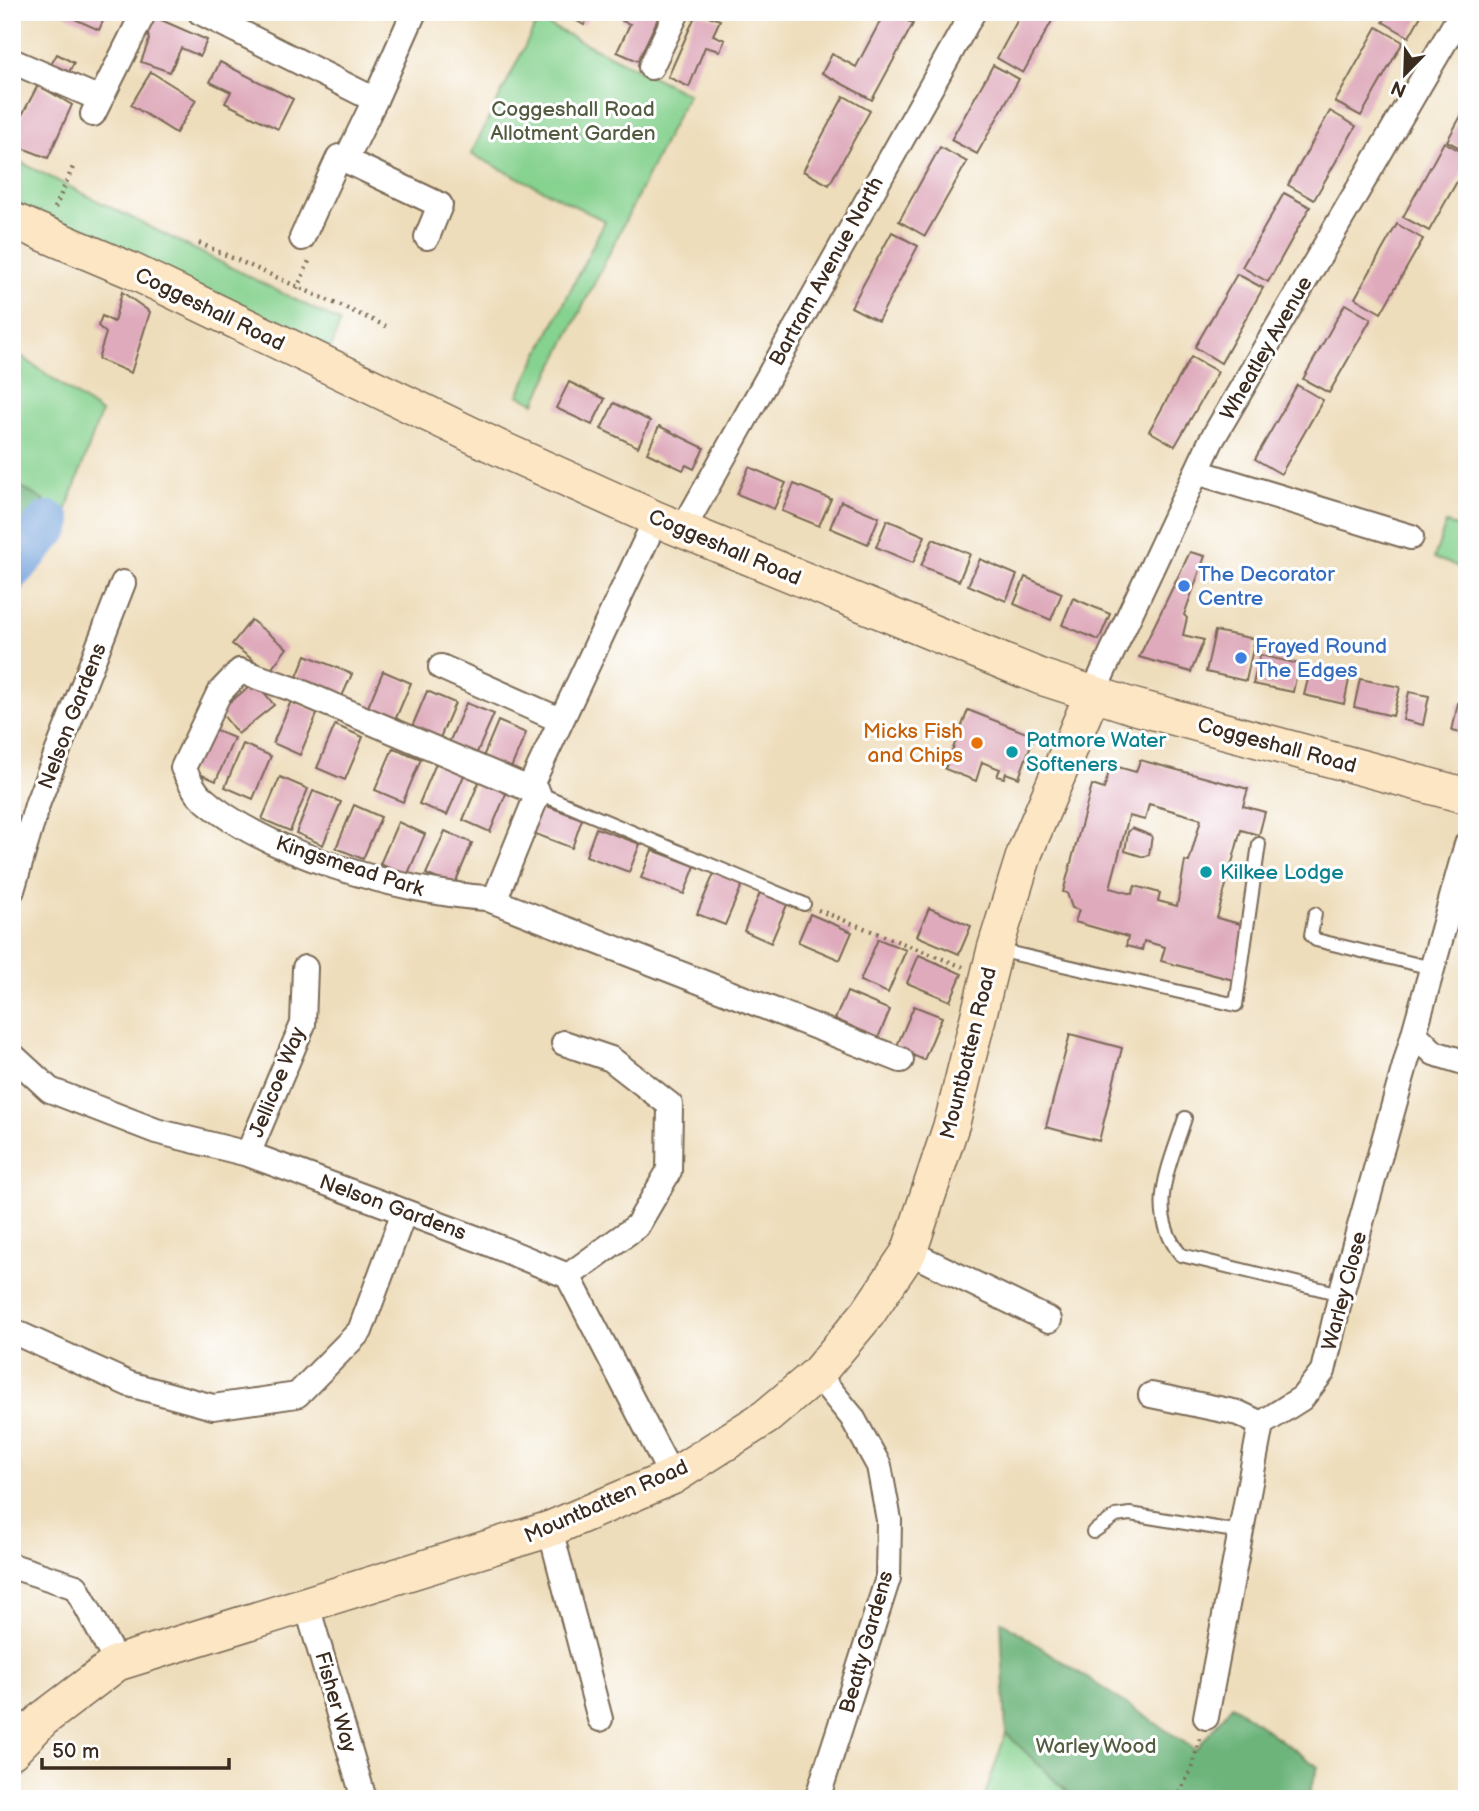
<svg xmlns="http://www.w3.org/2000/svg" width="1479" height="1811" font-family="'Balsamiq Sans',sans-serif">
	<rect width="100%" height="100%" fill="#fff"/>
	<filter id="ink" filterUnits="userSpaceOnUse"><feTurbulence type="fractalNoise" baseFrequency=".0143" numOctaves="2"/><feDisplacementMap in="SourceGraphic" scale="14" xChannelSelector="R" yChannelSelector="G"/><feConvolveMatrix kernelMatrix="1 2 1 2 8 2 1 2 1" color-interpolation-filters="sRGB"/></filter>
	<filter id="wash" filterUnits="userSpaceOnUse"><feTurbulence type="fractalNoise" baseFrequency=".00686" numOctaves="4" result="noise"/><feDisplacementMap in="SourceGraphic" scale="28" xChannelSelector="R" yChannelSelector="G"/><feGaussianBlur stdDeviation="1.57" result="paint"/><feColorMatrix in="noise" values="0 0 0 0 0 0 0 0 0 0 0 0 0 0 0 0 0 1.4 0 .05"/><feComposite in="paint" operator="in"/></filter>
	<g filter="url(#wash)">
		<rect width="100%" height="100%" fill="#edb"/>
		<g fill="#86d28f" stroke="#607e56" stroke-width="2">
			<path d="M538,20L688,94L535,403L518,395L605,221L471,154Z"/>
			<path d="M12,158L340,322L330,353L12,209Z"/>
			<path d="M21,356L101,413L65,514L12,481V372Z"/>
			<path d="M1446,523L1466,529L1467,570L1434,558Z"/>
			<path d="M1022,1685L1193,1799H984Z"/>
		</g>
		<g fill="#6cb47a" stroke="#546f4c" stroke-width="2">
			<path d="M12,481L65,514L12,606Z"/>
			<path d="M1001,1621L1196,1750L1232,1705L1318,1767L1307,1799H1074L1006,1733Z"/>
		</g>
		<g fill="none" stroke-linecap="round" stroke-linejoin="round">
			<path stroke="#6e9fd9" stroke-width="46" d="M12,567L49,524"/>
		</g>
		<g id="blocks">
			<g fill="#dfabbc" fill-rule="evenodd">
				<path d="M59,12H107L99,30Z"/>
				<path d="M562,12H591L584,25Z"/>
				<path d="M621,12H661L638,61L617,52L630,24L622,21Z"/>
				<path d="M697,12L720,20L713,35L725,40L720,51L705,47L689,87L668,77Z"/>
				<path d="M885,12H892L913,24L872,100L822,73L832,54L856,67Z"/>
				<path d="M1022,12H1057L1023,73L997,58Z"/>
				<path d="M1389,12H1423L1409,37L1383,22Z"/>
				<path d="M152,16L207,40L200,56L181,48L170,72L141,62L149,40L147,28Z"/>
				<path d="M1377,27L1403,42L1361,116L1335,102Z"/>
				<path d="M57,54L74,63L65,80L48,70Z"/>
				<path d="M220,62L293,99L278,129L225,103L231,92L210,82Z"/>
				<path d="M993,65L1019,79L977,154L951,140Z"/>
				<path d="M151,72L196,100L176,133L131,105Z"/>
				<path d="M38,85L72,105L48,158L12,144V134Z"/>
				<path d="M844,96L870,111L829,185L803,171Z"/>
				<path d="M1467,105V152L1447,141Z"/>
				<path d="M1330,111L1356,126L1314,200L1288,185Z"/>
				<path d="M1444,142L1467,155V164L1429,231L1403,217Z"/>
				<path d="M940,147L967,162L925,236L899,221Z"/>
				<path d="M1284,193L1310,207L1268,282L1242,267Z"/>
				<path d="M1397,224L1423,239L1381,313L1355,298Z"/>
				<path d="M892,232L918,246L878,321L851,307Z"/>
				<path d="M1237,274L1263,288L1221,363L1195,347Z"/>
				<path d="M122,292L150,312L131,373L98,359L106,333L98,326L102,316L114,322Z"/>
				<path d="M1345,304L1371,319L1329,393L1303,379Z"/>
				<path d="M1191,357L1218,372L1175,446L1149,431Z"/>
				<path d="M569,382L605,399L592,425L556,408Z"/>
				<path d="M1297,385L1323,400L1281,474L1255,459Z"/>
				<path d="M614,403L650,421L638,447L601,429Z"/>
				<path d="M659,426L704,448L694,469L686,465L683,470L647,453Z"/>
				<path d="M749,467L786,483L774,509L737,494Z"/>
				<path d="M794,484L831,499L819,526L782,511Z"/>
				<path d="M841,501L879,517L868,544L830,528Z"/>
				<path d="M887,520L925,536L913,563L876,547Z"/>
				<path d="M933,539L970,554L959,581L921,566Z"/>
				<path d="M1190,552L1205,556L1184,615L1187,618L1183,635L1204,640L1191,672L1139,657Z"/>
				<path d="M980,559L1017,575L1006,601L968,585Z"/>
				<path d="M1025,577L1062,593L1051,620L1014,604Z"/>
				<path d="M1073,598L1110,614L1099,640L1062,625Z"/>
				<path d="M251,620L287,648L269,672L232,644Z"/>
				<path d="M1215,631L1255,639L1246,681L1206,672Z"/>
				<path d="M306,655L352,674L339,703L294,684Z"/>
				<path d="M1260,655L1299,664L1293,692L1253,684Z"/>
				<path d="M1311,667L1350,675L1344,704L1304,695Z"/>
				<path d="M383,671L411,683L393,725L365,714Z"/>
				<path d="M1360,679L1400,687L1393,716L1354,707Z"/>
				<path d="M256,682L274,705L238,734L219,710Z"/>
				<path d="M427,691L455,703L437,745L409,734Z"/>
				<path d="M1409,692L1429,696L1423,725L1403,720Z"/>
				<path d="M291,701L318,712L300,755L273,743Z"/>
				<path d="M466,703L494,714L475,757L448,745Z"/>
				<path d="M1458,703L1467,704V734L1452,731Z"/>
				<path d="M968,710L1034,736L1019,778L1006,773L1004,778L997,776L1000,769L982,762L976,781L945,769Z"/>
				<path d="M498,721L526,733L508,775L480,764Z"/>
				<path d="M335,725L363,737L345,780L317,768Z"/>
				<path d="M206,726L234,738L216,781L188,769Z"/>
				<path d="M243,744L271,756L253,799L225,787Z"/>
				<path d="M393,748L421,759L403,802L375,790Z"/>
				<path d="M1140,760L1248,789L1243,806L1265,812L1259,835L1241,830L1217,918L1252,927L1237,981L1161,961L1165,947L1144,941L1142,950L1126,946L1128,937L1075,922L1079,910L1072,908L1067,893L1063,892L1092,785L1104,789L1111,765L1136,772ZM1149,804L1201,819L1189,862L1185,861L1177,906L1158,901L1160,893L1135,886L1132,894L1110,888L1129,816L1145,820Z"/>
				<path d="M437,761L465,773L447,815L419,804Z"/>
				<path d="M280,777L308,789L290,831L262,819Z"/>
				<path d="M481,777L508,789L490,832L463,820Z"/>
				<path d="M313,791L341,802L323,845L296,833Z"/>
				<path d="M539,803L582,819L572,848L528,831Z"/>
				<path d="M354,805L381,817L363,859L336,848Z"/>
				<path d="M398,822L425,834L407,876L380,864Z"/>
				<path d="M596,828L640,844L629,872L586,856Z"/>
				<path d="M1132,828L1152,836L1149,855L1144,857L1125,851L1128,832Z"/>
				<path d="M445,831L472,843L454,886L426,874Z"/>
				<path d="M652,850L695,866L684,894L641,878Z"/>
				<path d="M715,871L743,883L725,925L697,914Z"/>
				<path d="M762,888L789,900L771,943L744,931Z"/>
				<path d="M929,908L971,926L959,954L917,936Z"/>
				<path d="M810,914L852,932L840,960L798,942Z"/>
				<path d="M878,939L906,950L888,993L860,981Z"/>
				<path d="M919,955L962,974L950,1001L907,983Z"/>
				<path d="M847,992L890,1010L878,1038L835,1019Z"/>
				<path d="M914,1006L942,1017L924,1060L896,1048Z"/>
				<path d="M1070,1034L1122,1048L1099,1141L1046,1127Z"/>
			</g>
		</g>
	</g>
	<g filter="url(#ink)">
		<use href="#blocks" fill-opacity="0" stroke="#7a6955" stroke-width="2"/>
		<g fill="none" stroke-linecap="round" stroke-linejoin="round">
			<g stroke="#7a6955" stroke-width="16">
				<g id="lane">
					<path d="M536,792L804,904"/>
					<path d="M1315,914L1311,935L1316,940L1432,968"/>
					<path d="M998,950L1236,1005L1259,844"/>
					<path d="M1185,1118C1170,1166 1145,1211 1181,1255L1341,1294"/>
					<path d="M1093,1532L1116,1516L1130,1514L1241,1532"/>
				</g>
			</g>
			<g stroke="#7a6955" stroke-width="28">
				<g id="street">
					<path d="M200,12L375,100L346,160"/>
					<path d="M12,61L100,99"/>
					<path d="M651,67L677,12"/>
					<path d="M375,100L414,12"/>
					<path d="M93,114L144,12"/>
					<path d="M302,238L339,157L440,205L427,237"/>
					<path d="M1197,472L1411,537"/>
					<path d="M656,519L529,789L296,690L240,671L219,693L183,768C188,777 193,789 200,796C264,854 401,892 486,898L901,1060"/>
					<path d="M682,531L973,12"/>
					<path d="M441,667L560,720"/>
					<path d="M1092,695L1211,441L1462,12"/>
					<path d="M12,890L38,802L123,583"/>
					<path d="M494,901L538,793"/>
					<path d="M1416,1035L1434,1053L1467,1063"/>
					<path d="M564,1043L611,1059L670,1105L669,1171L637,1226L568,1276"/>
					<path d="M12,1055L50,1090L156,1131L248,1154L478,1239L568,1276L672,1477"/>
					<path d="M248,1154L303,1024L305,968"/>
					<path d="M909,1252L1049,1320"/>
					<path d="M12,1331L129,1384L213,1407L297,1395L360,1331L404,1212"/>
					<path d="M817,1374L852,1417L879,1466L889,1520L888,1578L817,1799"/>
					<path d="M1151,1395L1238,1413L1261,1424"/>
					<path d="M550,1529L600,1719"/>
					<path d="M12,1566L76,1587L117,1663"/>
					<path d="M307,1606L364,1799"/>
					<path d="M1206,1717L1261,1424L1302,1398L1323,1371L1341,1294L1467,844"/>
				</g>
			</g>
			<g stroke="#7a6955" stroke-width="38">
				<g id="secondary">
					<path d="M12,220L130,270L499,448L656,519L1041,677L1132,706L1467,796"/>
					<path d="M12,1751L43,1719L117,1663L550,1529L672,1477L766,1417L817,1374L868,1313L909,1252L952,1123L995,949L1025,852L1092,695"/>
				</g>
			</g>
			<g stroke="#7a6955" stroke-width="4.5" stroke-dasharray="2 5" stroke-linecap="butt">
				<path d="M55,208L73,167"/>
				<path d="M199,243L386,326"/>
				<path d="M297,289L309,261"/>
				<path d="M818,910L963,967"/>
				<path d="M1176,1799L1192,1768L1200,1738"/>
			</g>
			<use href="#lane" stroke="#fff" stroke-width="12"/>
			<use href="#street" stroke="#fff" stroke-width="24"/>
			<use href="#secondary" stroke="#fce6c4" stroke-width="35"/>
		</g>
	</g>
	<g fill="#3f7fe0" stroke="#fff" stroke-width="2.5">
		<circle cx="1184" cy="586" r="7"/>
		<circle cx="1241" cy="658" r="7"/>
	</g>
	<circle fill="#e8710a" stroke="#fff" stroke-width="2.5" cx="977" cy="743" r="7"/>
	<g fill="#0f9aa8" stroke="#fff" stroke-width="2.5">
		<circle cx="1012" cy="752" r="7"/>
		<circle cx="1206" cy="872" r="7"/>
	</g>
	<g text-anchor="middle" stroke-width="6" stroke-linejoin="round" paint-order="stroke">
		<g font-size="21" fill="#525c40" stroke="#fff">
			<text x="573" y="116">Coggeshall Road<tspan x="573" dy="24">Allotment Garden</tspan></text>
			<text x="1096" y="1753">Warley Wood</text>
		</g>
		<g font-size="21" fill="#3b2a1e" stroke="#fff">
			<text transform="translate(826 271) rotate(-61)" y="7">Bartram Avenue North</text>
			<text transform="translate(210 309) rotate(26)" y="7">Coggeshall Road</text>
			<text transform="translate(1266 348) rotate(-60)" y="7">Wheatley Avenue</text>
			<text transform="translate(725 547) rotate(23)" y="7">Coggeshall Road</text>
			<text transform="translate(72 716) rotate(-69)" y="7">Nelson Gardens</text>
			<text transform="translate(1277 745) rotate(15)" y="7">Coggeshall Road</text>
			<text transform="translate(350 866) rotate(18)" y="7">Kingsmead Park</text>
			<text transform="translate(968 1053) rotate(-76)" y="7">Mountbatten Road</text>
			<text transform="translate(277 1082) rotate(-68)" y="7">Jellicoe Way</text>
			<text transform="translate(393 1207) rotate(20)" y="7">Nelson Gardens</text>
			<text transform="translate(1344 1291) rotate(-75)" y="7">Warley Close</text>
			<text transform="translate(606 1501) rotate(-24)" y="7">Mountbatten Road</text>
			<text transform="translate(866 1642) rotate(-74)" y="7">Beatty Gardens</text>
			<text transform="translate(336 1702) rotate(74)" y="7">Fisher Way</text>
		</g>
		<g font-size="21" fill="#366cbe" stroke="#fff" text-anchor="start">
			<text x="1198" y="581">The Decorator<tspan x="1198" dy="24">Centre</tspan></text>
			<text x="1255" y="653">Frayed Round<tspan x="1255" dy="24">The Edges</tspan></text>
		</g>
		<g font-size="21" fill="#c56008" stroke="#fff" text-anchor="end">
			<text x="963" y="738">Micks Fish<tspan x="963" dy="24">and Chips</tspan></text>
		</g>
		<g font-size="21" fill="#0d838f" stroke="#fff" text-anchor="start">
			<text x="1026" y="747">Patmore Water<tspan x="1026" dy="24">Softeners</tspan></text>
			<text x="1220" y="879">Kilkee Lodge</text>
		</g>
	</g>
	<rect width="1479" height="1811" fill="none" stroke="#fff" stroke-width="42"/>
	<g transform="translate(1405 74) rotate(203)" stroke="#ffffff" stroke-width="5" paint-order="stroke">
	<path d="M0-5L12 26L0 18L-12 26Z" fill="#3b2a1e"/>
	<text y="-10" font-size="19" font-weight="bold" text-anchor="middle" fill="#3b2a1e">N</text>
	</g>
	<path d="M42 1758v10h187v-10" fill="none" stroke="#3b2a1e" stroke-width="3.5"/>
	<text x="52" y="1758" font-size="21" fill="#3b2a1e" stroke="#ffffff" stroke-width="5" paint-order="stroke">50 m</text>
</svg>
